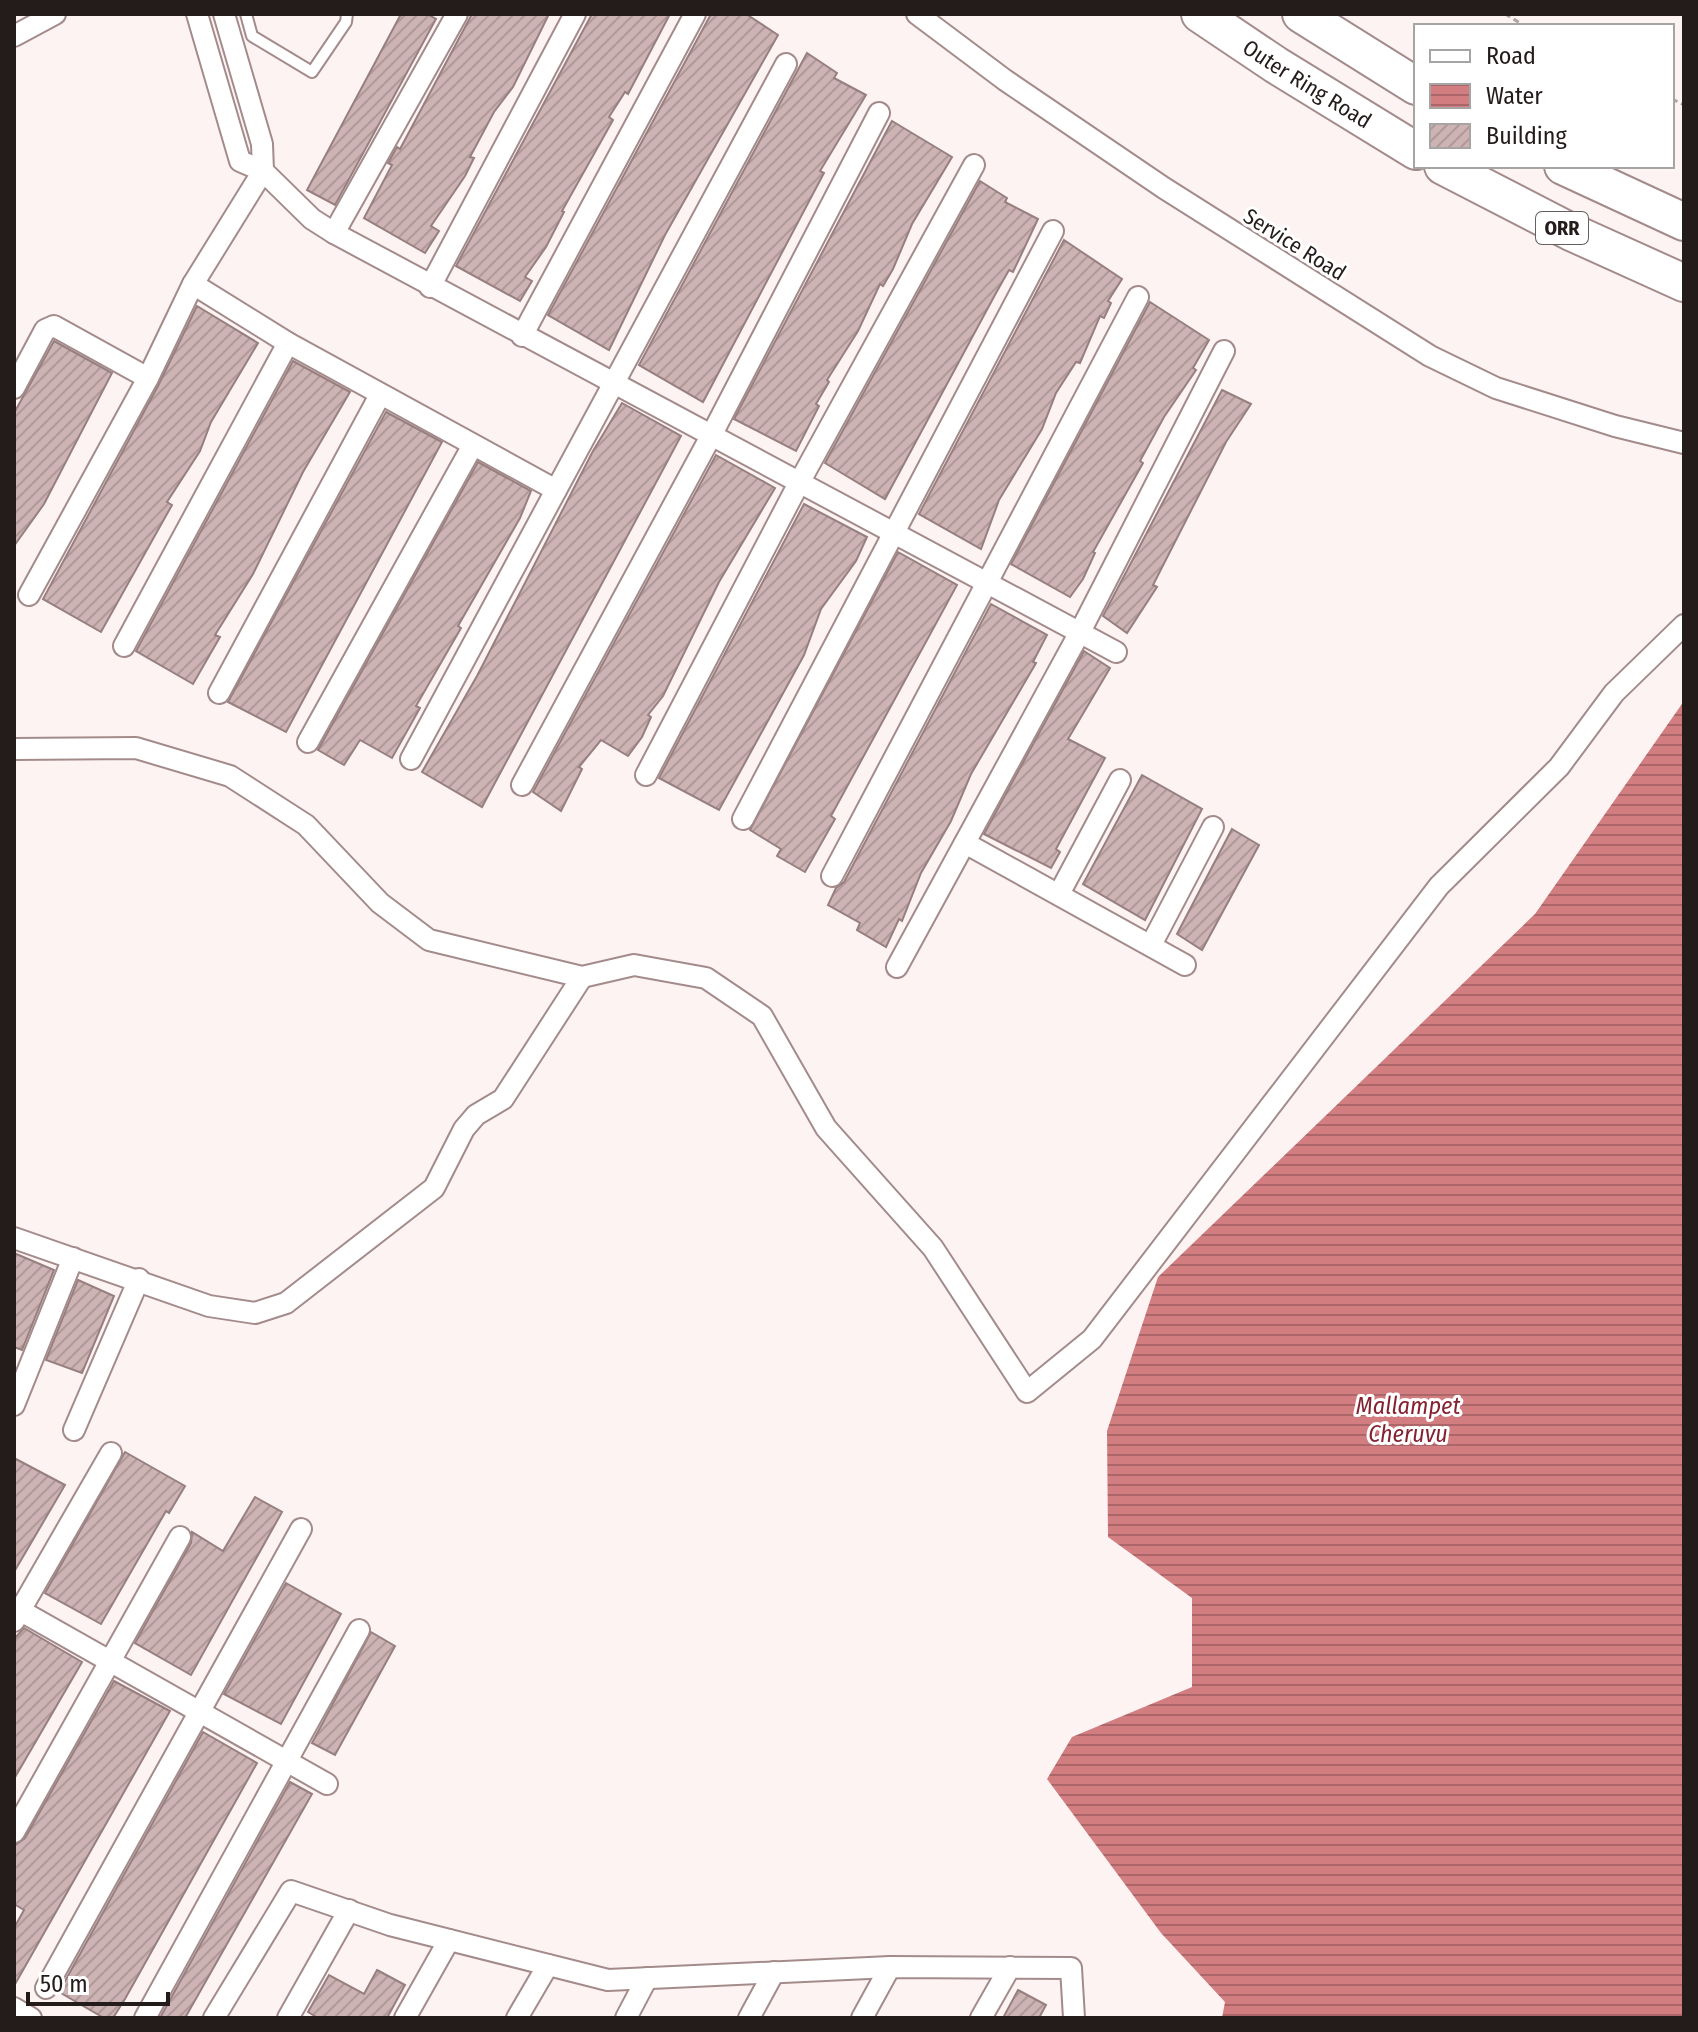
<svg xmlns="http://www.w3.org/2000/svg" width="1698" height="2032" font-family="'Fira Sans Condensed',sans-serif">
	<defs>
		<pattern id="water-rules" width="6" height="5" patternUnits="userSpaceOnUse" patternTransform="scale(2)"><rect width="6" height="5" fill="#d27e81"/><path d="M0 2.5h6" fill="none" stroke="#aa6669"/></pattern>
		<pattern id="building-hatch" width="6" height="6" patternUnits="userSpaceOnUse" patternTransform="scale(2)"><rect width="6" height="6" fill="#cdb3b3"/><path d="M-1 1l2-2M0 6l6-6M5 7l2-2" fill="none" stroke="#b09999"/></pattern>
	</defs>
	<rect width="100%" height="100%" fill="#fef3f3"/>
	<path fill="url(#water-rules)" d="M1684,701V2018H1222L1225,2002L1161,1933L1047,1779L1072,1737L1192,1687V1598L1108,1537L1107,1431L1158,1277L1535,914Z"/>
	<g fill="url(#building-hatch)" stroke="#977f7f" stroke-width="2">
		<path d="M401,14H427L436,19L335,205L307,190Z"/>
		<path d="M472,14H549L513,87L494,112L470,157L474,158L465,176L431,226L439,231L425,253L364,218L392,165L388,163L397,147L400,149Z"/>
		<path d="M592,14H670L628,94L625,92L609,117L613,120L562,211L564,212L546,247L525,277L532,281L520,301L456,266Z"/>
		<path d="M711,14H746L778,35L665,235L609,350L548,315Z"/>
		<path d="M807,53L837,73L834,78L866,95L820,171L824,173L703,402L639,365Z"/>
		<path d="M892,121L952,157L912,224L893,269L883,286L880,284L858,331L827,380L829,382L816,404L819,406L796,451L734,419Z"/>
		<path d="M980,181L1007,198L1005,202L1038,219L1013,272L1009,270L996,293L885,499L825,463Z"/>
		<path d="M1064,240L1122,279L1108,301L1111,303L1104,318L1100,316L1080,363L1076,362L1056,393L1042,429L999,500L981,549L919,514Z"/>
		<path d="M1150,302L1209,340L1193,368L1196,370L1164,417L1140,461L1143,463L1093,552L1095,553L1083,579L1070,597L1011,564Z"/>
		<path d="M197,306L258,343L211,422L200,451L167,502L172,505L101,632L43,599L159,384Z"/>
		<path d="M54,341L112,373L44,504L14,546V413Z"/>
		<path d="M293,361L350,392L303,472L253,574L215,635L220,637L193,684L136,651Z"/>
		<path d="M1222,390L1251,404L1226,442L1153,585L1157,587L1127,633L1103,616Z"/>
		<path d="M622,403L681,436L482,807L422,772L477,676L593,451Z"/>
		<path d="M386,412L442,442L286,732L228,702Z"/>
		<path d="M716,455L775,488L719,582L663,696L648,715L651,717L642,737L628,756L601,740L579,767L582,769L561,811L533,792Z"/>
		<path d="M478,462L531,491L520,518L458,626L461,628L416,706L420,708L392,758L360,740L344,765L318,750Z"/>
		<path d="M804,504L867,537L856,561L821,609L804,655L719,810L659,778Z"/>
		<path d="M898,552L957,585L831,816L835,819L805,872L777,856L781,849L750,830Z"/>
		<path d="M991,604L1047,635L1033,662L1036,663L971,774L951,821L921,873L902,921L899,919L886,947L857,930L860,923L828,905L836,888L844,882Z"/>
		<path d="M1084,651L1110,668L1068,739L1105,758L1056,849L1060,852L1051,868L984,834Z"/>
		<path d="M1142,775L1202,809L1145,920L1083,884Z"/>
		<path d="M1232,829L1259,845L1202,950L1177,934Z"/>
		<path d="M14,1253L54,1270L22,1350L14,1347Z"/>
		<path d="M78,1280L114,1296L82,1373L46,1360Z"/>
		<path d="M125,1452L185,1486L169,1513L166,1511L101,1624L45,1593Z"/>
		<path d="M14,1458L65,1485L14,1572Z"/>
		<path d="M255,1497L282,1512L191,1675L135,1643L191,1543L192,1532L223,1551Z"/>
		<path d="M286,1583L341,1614L281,1724L224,1694Z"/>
		<path d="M24,1628L82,1662L14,1779V1639Z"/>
		<path d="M371,1632L395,1646L335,1755L312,1743Z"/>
		<path d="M114,1681L170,1711L14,1986V1928L24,1910L14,1904V1846L25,1838Z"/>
		<path d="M203,1732L257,1763L125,1999L113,2018H104L59,1992Z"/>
		<path d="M290,1782L312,1794L185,2018H160Z"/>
		<path d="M377,1970L405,1985L387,2018H318L308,2012L329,1975L364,1994Z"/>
		<path d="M1018,1990L1046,2005L1039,2018H1003Z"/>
	</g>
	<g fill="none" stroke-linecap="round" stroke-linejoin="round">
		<g stroke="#a48b8b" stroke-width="14">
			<path id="lane" d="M246,14L252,36L312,72L346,22L347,14"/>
		</g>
		<g stroke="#a48b8b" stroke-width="24">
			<g id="street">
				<path d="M197,14L240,161L263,171L312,219L334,233L1116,652"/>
				<path d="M917,14L1005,80L1164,188L1430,356L1496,388L1615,426L1684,443"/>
				<path d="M14,36L55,14"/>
				<path d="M334,233L457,14"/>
				<path d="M193,284L288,343L556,490"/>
				<path d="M430,287L575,14"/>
				<path d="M522,336L695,14"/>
				<path d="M14,388L45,330L54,326L148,378"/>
				<path d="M29,595L148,378L193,284L263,171L262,144L224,14"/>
				<path d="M124,646L288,343"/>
				<path d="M219,693L380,395"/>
				<path d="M308,742L473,445"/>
				<path d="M14,749L136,748L230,776L306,825L380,903L429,940L582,977L634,965L706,978L762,1016L826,1128L933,1248L1027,1392L1092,1339L1439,886L1559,767L1614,693L1684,625"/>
				<path d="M411,759L786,64"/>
				<path d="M646,775L799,483L974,165"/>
				<path d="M522,785L711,436L879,113"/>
				<path d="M743,819L1053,231"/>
				<path d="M965,843L1185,965"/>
				<path d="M832,876L1138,297"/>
				<path d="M1059,894L1120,780"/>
				<path d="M1151,945L1213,827"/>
				<path d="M897,967L1080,632L1224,351"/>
				<path d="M14,1238L209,1306L255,1313L286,1303L434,1188L464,1129L476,1115L503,1099L582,977"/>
				<path d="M14,1405L73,1258"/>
				<path d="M74,1430L139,1279"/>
				<path d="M14,1607L327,1784"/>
				<path d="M14,1621L111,1453"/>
				<path d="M14,1832L180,1537"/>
				<path d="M46,1988L301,1529"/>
				<path d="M14,2008L31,2018"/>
				<path d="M145,2018L359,1630"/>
				<path d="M214,2018L291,1891L390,1925L608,1980L890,1967L1071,1968L1074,2018"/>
				<path d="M288,2018L349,1910"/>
				<path d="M405,2018L449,1940"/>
				<path d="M517,2018L548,1965"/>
				<path d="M626,2018L647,1978"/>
				<path d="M749,2018L774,1972"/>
				<path d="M862,2018L890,1967"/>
				<path d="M981,2018L1010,1967"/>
			</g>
		</g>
		<g stroke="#a48b8b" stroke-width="40">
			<g id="highway">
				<path id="s1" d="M1200,14L1276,65L1416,151"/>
				<path d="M1301,14L1416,86"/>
				<path d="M1443,166L1571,232L1684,283"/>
				<path d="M1563,166L1684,222"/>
			</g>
		</g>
		<g stroke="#afa4a4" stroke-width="3" stroke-dasharray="6 4" stroke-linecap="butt">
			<path d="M1505,14L1525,26"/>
			<path d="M1672,99L1684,105"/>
		</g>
		<use href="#lane" stroke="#fff" stroke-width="10"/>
		<use href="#street" stroke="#fff" stroke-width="20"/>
		<use href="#highway" stroke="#fff" stroke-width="36"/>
	</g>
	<g text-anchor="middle" stroke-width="6" stroke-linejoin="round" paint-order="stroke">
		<rect fill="#fff" stroke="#665f5f" stroke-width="2" x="1536" y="212" width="52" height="32" rx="6"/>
		<g font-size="20" font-weight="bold" fill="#241b1b">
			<text x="1562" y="235">ORR</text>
		</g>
		<g font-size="22" fill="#241b1b" stroke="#fff">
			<text dy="8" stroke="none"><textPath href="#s1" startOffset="128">Outer Ring Road</textPath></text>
			<text transform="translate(1295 244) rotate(32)" y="8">Service Road</text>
		</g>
		<g font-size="24" font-style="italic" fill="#862230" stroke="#fff">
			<text x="1408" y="1414">Mallampet<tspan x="1408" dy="28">Cheruvu</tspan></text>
		</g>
	</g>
	<rect width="1698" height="2032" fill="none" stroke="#241b1b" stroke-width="32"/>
	<rect x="1414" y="24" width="260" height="144" fill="#ffffff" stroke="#a7a4a4" stroke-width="2"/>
	<rect x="1430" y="50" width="40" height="12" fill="#ffffff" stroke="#a7a4a4" stroke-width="2"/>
	<text x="1486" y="64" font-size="24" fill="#241b1b">Road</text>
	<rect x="1430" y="84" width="40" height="24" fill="url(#water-rules)" stroke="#a7a4a4" stroke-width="2"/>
	<text x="1486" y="104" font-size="24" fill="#241b1b">Water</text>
	<rect x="1430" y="124" width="40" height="24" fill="url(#building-hatch)" stroke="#a7a4a4" stroke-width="2"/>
	<text x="1486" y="144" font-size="24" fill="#241b1b">Building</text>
	<path d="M28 1992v12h140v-12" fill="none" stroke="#241b1b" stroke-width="4"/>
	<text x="40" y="1992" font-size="24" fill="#241b1b" stroke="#ffffff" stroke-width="6" paint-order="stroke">50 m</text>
</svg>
